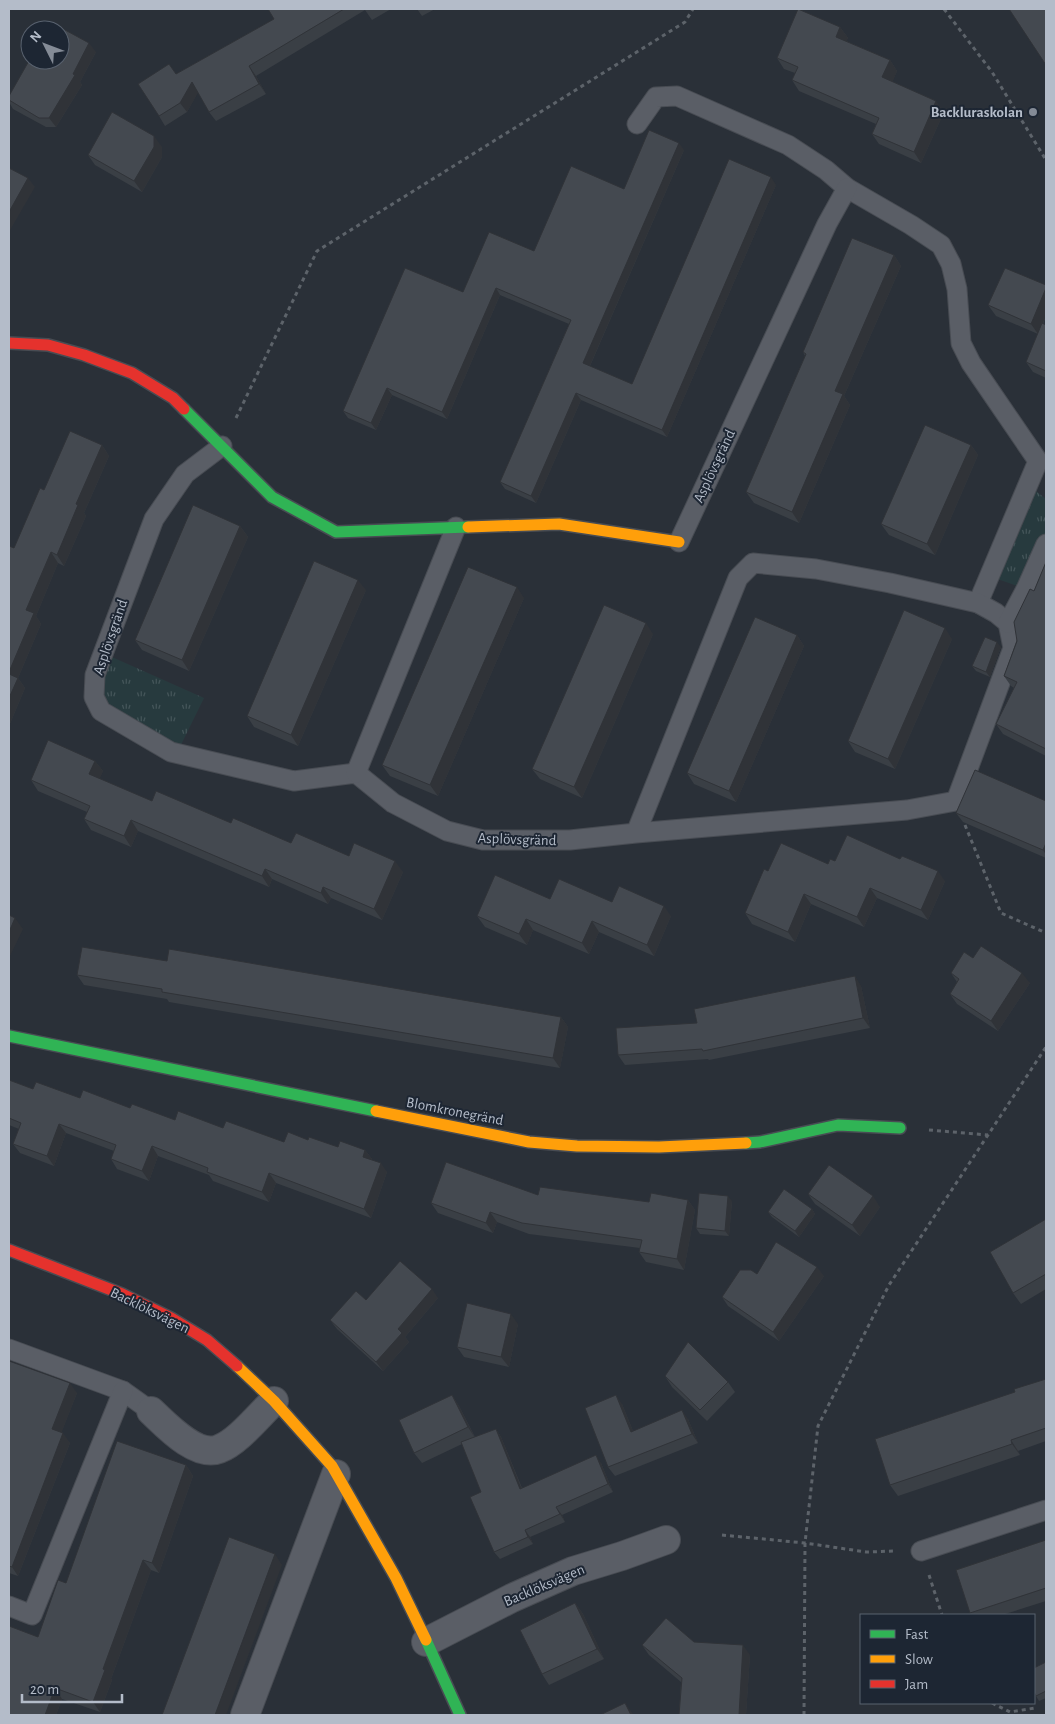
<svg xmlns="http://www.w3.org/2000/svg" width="1055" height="1724" font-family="'Alegreya Sans',sans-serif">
	<defs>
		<pattern id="park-tufts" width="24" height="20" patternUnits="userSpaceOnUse" patternTransform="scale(1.25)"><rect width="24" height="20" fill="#273a3e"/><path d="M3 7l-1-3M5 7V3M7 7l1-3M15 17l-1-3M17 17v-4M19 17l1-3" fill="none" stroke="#445559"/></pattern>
	</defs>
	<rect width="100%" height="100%" fill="#2a3038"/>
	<g fill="url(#park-tufts)">
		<path d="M1028,485L1046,499V544L1026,589L989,576Z"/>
		<path d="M103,653L204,698L177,753L101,711Z"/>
	</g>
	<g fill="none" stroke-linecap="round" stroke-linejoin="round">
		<g stroke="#484c53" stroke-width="21">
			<g id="lane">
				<path d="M637,124L656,97L677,96L788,145L826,170L847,188L911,225L941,245L951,264L957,289L961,343L971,363L1038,461L978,603"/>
				<path d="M222,446L185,474L154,519L95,675L94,697L101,711L171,752L294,781L356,773L393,803L447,831L483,840H570L636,833L907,810L956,801L1013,648L1008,623L996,613L978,603L890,583L816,569L753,563L738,578L636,833"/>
				<path d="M679,542L827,224L847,188"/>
				<path d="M1008,623L1026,589L1046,544"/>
				<path d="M356,773L456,527"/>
				<path d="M9,1349L123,1391L151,1411"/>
				<path d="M921,1551L1046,1510"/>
				<path d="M9,1606L32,1615L123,1391"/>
			</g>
		</g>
		<g stroke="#484c53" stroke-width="30">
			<g id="street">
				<path d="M151,1411C166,1425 196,1458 219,1449C238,1442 259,1415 274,1401"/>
				<path d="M426,1642L512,1598L573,1571L622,1556L666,1540"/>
				<path d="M245,1715L336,1474"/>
			</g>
		</g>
		<g stroke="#484c53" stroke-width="14">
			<g id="fast">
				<path d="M184,409L272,497L336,532L468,527"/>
				<path d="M9,1036L376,1111"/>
				<path d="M746,1143L760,1142L838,1125L900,1128"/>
				<path d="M426,1640L460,1715"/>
			</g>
		</g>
		<g stroke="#484c53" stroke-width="14">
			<g id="slow">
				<path d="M468,527L559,524L679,542"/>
				<path d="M376,1111L529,1142L577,1146L659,1147L746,1143"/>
				<path d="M237,1366L274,1401L332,1466L396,1578L426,1640"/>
			</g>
		</g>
		<g stroke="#484c53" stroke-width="14">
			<g id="jam">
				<path d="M9,343L48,345L84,355L132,373L173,398L184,409"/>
				<path d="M9,1250L122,1294L171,1318L207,1340L237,1366"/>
			</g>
		</g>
		<g stroke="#5d636a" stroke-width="3" stroke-dasharray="4 4" stroke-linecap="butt">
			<path d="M944,9L992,72L1046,160"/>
			<path d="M236,418L317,251L685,22L693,9"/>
			<path d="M965,825L1001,913L1046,933"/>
			<path d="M929,1130L988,1135"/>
			<path d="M722,1535L805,1543L866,1552L896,1551"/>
			<path d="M929,1575L942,1615"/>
			<path d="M992,1703L1010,1712L1035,1708"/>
			<path d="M804,1715L805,1543L818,1426L889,1285L1046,1047"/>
		</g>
		<use href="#lane" stroke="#5a5e66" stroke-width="19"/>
		<use href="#street" stroke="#5a5e66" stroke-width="28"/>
		<use href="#fast" stroke="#30b455" stroke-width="11"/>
		<use href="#slow" stroke="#ff9f0a" stroke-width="11"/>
		<use href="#jam" stroke="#e5322d" stroke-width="11"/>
	</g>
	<g fill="#3a3f45">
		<path d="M268,9H391L372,20L365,10L256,76L266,94L216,121L209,112L198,92L187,112L165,126L159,116L176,74L274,19Z"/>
		<path d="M417,9H435L422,16Z"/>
		<path d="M840,27L848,38L846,41L890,60L897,71L892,82L944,112L921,163L879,144L872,134L876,124L799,91L792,80L795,73L784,69L777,58Z"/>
		<path d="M96,52L80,82L82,85L56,127H46L13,109L9,102V96Z"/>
		<path d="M162,147V157L142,192L95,165L88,155Z"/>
		<path d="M684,150L590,366L632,384L776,185L667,437L581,400L536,503L505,489L500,482L569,324L500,295L447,419L392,395L376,430L348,418L343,411L463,292L534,251L624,189Z"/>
		<path d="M894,255L901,266L844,396L850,405L799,523L754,503L746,492L805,356L803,352Z"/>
		<path d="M1046,285V316L1043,324L1046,325V378L1033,372L1026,362L1038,334L996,316L988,305Z"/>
		<path d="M102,445L109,456L84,513L86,516L64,566L58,563L36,616L41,624L18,678L25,688L9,726L14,548L44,490Z"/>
		<path d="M971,445L978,455L935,555L889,535L881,524Z"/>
		<path d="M240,526L248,537L189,671L142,650L135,640Z"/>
		<path d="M1046,562V756L1003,734L996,724L1014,688L1011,686L1004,676L1034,591Z"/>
		<path d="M366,590L298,746L254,727L247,716Z"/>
		<path d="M524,598L438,796L390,776L382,765Z"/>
		<path d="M653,634L582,798L540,779L532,769Z"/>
		<path d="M797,635L804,646L736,802L694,784L687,773Z"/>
		<path d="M952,639L895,769L855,752L848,741Z"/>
		<path d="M1001,647L990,677L976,671L972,666Z"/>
		<path d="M95,761L103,771L99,779L152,801L231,823L291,843L349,856L403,872L382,920L331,898L328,904L272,879L269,887L138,831L131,847L91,830L84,819L87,812L38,791L31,780Z"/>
		<path d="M1046,801V858L963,822L956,813Z"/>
		<path d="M835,861L945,881L928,920L877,898L864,927L811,904L795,942L752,924L745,913L768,871L828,864Z"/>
		<path d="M550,899L612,902L671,916L654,956L599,932L589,954L533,930L527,945L485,927L477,916Z"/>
		<path d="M973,958L1030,983L998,1031L957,1004L950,994L957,982L951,973Z"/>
		<path d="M167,961L561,1017L568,1027L560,1068L169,1002L167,999L84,985L77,975Z"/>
		<path d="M861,986L870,1028L709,1060L708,1059L625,1065L618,1055L697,1023Z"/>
		<path d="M9,1080L33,1089L130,1108L175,1120L223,1128L284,1142L308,1140L338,1147L365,1150L372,1159V1160L387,1172L371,1218L276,1183L269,1202L213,1181L209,1175L158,1156L149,1181L117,1169L111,1159L114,1151L66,1133L54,1166L20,1153L13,1144L19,1129L9,1125Z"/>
		<path d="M808,1194L880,1207L860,1236L815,1204Z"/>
		<path d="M538,1195L649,1202L688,1200L695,1210L684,1270L646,1262L639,1252L640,1248L529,1234L497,1222L493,1233L438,1213L431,1203Z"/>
		<path d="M732,1201L729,1236L700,1234L696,1228Z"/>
		<path d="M812,1209L815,1214L799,1237L772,1217L768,1212Z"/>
		<path d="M1046,1219V1289L1021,1304L1013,1293Z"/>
		<path d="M757,1274L824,1276L779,1341L728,1306L722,1297Z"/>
		<path d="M438,1298L405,1337L409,1342L383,1371L337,1329L330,1320L366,1300Z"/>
		<path d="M518,1324L509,1367L464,1357L457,1347Z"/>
		<path d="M9,1361L77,1393L61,1433L70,1443L18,1576L9,1573Z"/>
		<path d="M665,1376L728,1382L735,1392L707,1421L672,1387Z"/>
		<path d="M1046,1379V1441L1018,1451L1020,1455L898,1496L890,1485L1015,1392Z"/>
		<path d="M452,1395L459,1406L475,1437L496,1429L501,1437L522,1488L601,1463L613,1492L562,1515L565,1522L530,1537L533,1544L500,1559L494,1552L481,1492L462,1444L422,1463L414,1453Z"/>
		<path d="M622,1404L633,1431L688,1419L698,1443L615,1476L608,1467Z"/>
		<path d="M186,1465L193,1476L159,1573L151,1570L111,1679L112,1680L100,1712L62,1699L56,1715H9L38,1637L66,1583Z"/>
		<path d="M1046,1540V1601L1002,1615H971L970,1613Z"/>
		<path d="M575,1603L583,1614L604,1659L549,1685L542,1674Z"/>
		<path d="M694,1642L750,1655L746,1715H679L681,1682L649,1655L642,1645Z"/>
		<path d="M1046,1662V1698L1039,1701L1036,1696Z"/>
	</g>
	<g fill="#303338">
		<path d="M840,27L848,38L843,48L836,37Z"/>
		<path d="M89,43L96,52L80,82L82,85L56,127L49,118Z"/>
		<path d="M890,60L897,71L890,88L882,77Z"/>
		<path d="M249,66L256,76L266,94L259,84Z"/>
		<path d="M192,82L199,91L187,112L180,103Z"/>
		<path d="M936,101L944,112L921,163L914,152Z"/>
		<path d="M154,136L162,147V157L142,192L134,181Z"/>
		<path d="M679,143L684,150L588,370L583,363Z"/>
		<path d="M771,177L776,185L667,437L662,430Z"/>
		<path d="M28,178L35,187L9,232V212Z"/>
		<path d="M894,255L901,266L844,396L850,405L799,523L792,512L835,391Z"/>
		<path d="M496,288L500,295L447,419L442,412Z"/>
		<path d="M1046,288V316L1038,334L1031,324Z"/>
		<path d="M387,388L392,395L376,430L371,423Z"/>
		<path d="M576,393L581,400L536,503L531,496Z"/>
		<path d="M102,445L109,456L84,513L86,516L64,566L57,555L76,504Z"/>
		<path d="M971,445L978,455L935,555L927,544Z"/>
		<path d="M240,526L248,537L189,671L182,660Z"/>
		<path d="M51,552L58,563L36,616L41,624L18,678L25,688L9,726V672L26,610Z"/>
		<path d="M358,580L366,590L298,746L291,735Z"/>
		<path d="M517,587L524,598L438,796L430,785Z"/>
		<path d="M646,623L653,634L582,798L574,787Z"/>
		<path d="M945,628L952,639L895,769L888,759Z"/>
		<path d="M797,635L804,646L736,802L729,791Z"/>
		<path d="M997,642L1001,647L990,677L986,672Z"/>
		<path d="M95,761L103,771L97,785L89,774Z"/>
		<path d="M131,820L138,831L131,847L124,836Z"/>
		<path d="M1046,843V855L1043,850Z"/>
		<path d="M395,861L403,872L382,920L374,909Z"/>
		<path d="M265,869L272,879L269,887L262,876Z"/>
		<path d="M938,871L945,881L928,920L921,910Z"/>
		<path d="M323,887L331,898L328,904L321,893Z"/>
		<path d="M870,888L877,898L864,927L857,917Z"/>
		<path d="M804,894L811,904L795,942L788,932Z"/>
		<path d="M664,906L671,916L654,956L647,945Z"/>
		<path d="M15,918L23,929L9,958V932Z"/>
		<path d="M526,919L533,930L527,945L519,934Z"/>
		<path d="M592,921L599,932L589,954L582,943Z"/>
		<path d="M1022,973L1030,983L998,1031L991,1021Z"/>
		<path d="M855,976L861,986L870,1028L863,1018Z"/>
		<path d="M561,1017L568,1027L560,1068L553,1058Z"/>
		<path d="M59,1124L66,1133L54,1166L47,1156Z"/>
		<path d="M152,1146L158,1156L149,1181L142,1171Z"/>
		<path d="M365,1150L372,1159L369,1166L363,1157Z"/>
		<path d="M381,1163L387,1172L371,1218L364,1209Z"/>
		<path d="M269,1173L276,1183L269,1202L262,1192Z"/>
		<path d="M728,1196L732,1201L729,1236L725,1231Z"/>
		<path d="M873,1196L880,1207L860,1236L852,1225Z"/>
		<path d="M688,1200L695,1210L684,1270L677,1259Z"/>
		<path d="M812,1209L815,1214L799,1237L795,1231Z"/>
		<path d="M490,1212L497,1222L493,1233L486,1223Z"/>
		<path d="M817,1267L824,1276L779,1341L773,1332Z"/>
		<path d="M432,1289L438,1298L405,1337L409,1342L383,1371L376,1362L398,1329Z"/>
		<path d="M511,1314L518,1324L509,1367L501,1357Z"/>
		<path d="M70,1383L77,1393L59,1439L52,1429Z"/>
		<path d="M452,1395L459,1406L475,1438L468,1427Z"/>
		<path d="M616,1395L622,1404L637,1441L631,1432Z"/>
		<path d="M682,1410L688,1419L698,1443L692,1434Z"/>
		<path d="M496,1429L501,1437L525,1497L520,1489Z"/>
		<path d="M63,1433L70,1443L18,1576L12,1567Z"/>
		<path d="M1011,1440L1018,1451L1020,1455L1012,1444Z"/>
		<path d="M596,1455L601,1463L613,1492L608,1484Z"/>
		<path d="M186,1465L193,1476L159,1573L152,1563Z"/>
		<path d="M556,1507L562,1515L565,1522L560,1514Z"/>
		<path d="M525,1530L530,1537L533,1544L528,1537Z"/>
		<path d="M275,1554L282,1565L226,1715H215Z"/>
		<path d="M143,1560L151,1570L111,1679L112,1680L100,1712L93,1702L103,1669Z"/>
		<path d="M575,1603L583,1614L604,1659L597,1649Z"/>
		<path d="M743,1645L750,1655L746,1715H739Z"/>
		<path d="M55,1688L62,1699L56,1715H45Z"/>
		<path d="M625,1703L633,1714L634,1715H631Z"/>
	</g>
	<g fill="#444950" stroke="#303338">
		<path d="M268,9H344L249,66L259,84L209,112L192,82L180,103L159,116L138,84L169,64L176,74L274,19Z"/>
		<path d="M798,9L840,27L836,37L890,60L882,77L936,101L914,152L872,134L879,118L792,80L798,67L777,58Z"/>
		<path d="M1009,9H1046V65Z"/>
		<path d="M56,25L89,43L73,74L75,75L49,118H39L9,100V96L30,59L60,60V30H53Z"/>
		<path d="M112,112L154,136V147L134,181L88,155Z"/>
		<path d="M649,130L679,143L583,363L632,384L729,159L771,177L662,430L576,393L531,496L500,482L571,320L496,288L442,412L387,388L371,423L343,411L405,268L463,292L489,232L534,251L571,166L624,189Z"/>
		<path d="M9,168L28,178L9,212Z"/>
		<path d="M852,238L894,255L835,391L843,394L792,512L746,492L806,354L803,352Z"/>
		<path d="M1005,268L1046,285V288L1031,324L988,305Z"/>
		<path d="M1042,323L1046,325V371L1026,362Z"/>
		<path d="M925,425L971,445L927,544L881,524Z"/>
		<path d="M70,431L102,445L76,504L78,505L57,555L51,552L26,610L34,613L9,672V546L14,548L40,488L44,490Z"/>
		<path d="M193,505L240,526L182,660L135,640Z"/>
		<path d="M314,561L358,580L291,735L247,716Z"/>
		<path d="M1046,562V749L996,724L1017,682L1004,676L1017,641L1014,622L1030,589L1034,591Z"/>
		<path d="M468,567L517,587L430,785L382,765Z"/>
		<path d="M604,605L646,623L574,787L532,769Z"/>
		<path d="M904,610L945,628L888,759L848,741Z"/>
		<path d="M755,617L797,635L729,791L687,773Z"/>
		<path d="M985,637L997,642L986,672L972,666Z"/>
		<path d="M9,674L18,678L9,698Z"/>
		<path d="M48,740L95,761L89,774L152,801L156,791L231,823L233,818L291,843L296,833L349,856L354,843L395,861L374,909L323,887L321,893L265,869L262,876L131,820L124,836L84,819L90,806L31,780Z"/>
		<path d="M975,770L1046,801V843L1043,850L956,813Z"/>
		<path d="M847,835L900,859L902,856L938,871L921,910L870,888L857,917L804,894L788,932L745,913L764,869L768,871L781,843L828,864L830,859L835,861Z"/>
		<path d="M495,875L550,899L559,879L612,902L619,886L664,906L647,945L592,921L582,943L526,919L519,934L477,916Z"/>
		<path d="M9,915L15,918L9,932Z"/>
		<path d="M981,946L1022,973L991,1021L950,994L959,979L951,973L964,952L973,958Z"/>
		<path d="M82,947L167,961L169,949L561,1017L553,1058L162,992V989L77,975Z"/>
		<path d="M855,976L863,1018L703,1051L702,1049L618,1055L616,1028L697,1023L694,1009Z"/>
		<path d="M9,1080L33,1089L36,1082L80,1098L83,1090L130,1108L132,1104L175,1120L178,1111L223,1128L226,1121L284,1142L288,1132L308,1140L309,1137L338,1147L340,1141L365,1150L363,1157L381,1163L364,1209L269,1173L262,1192L207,1172L208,1168L152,1146L142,1171L111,1159L116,1145L59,1124L47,1156L13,1144L21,1123L9,1118Z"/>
		<path d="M446,1162L538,1195L540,1187L649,1202L651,1193L688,1200L677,1259L639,1252L642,1240L522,1223L490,1212L486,1223L431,1203Z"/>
		<path d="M829,1165L873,1196L852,1225L808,1194Z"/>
		<path d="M784,1189L812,1209L795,1231L768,1212Z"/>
		<path d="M699,1193L728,1196L725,1231L696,1228Z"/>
		<path d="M1046,1219V1274L1013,1293L990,1252Z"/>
		<path d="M776,1242L817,1267L773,1332L722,1297L740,1270H751L757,1274Z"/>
		<path d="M400,1261L432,1289L398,1329L402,1333L376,1362L330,1320L356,1291L366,1300Z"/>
		<path d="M467,1303L511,1314L501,1357L457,1347Z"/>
		<path d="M688,1342L728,1382L700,1410L665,1376Z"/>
		<path d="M9,1361L70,1383L52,1429L63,1433L12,1567L9,1566Z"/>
		<path d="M1046,1379V1428L1011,1440L1012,1444L890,1485L875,1439L1015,1392L1014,1389Z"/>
		<path d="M452,1395L468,1427L414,1453L399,1420Z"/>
		<path d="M616,1395L631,1432L682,1410L692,1434L608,1467L585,1408Z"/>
		<path d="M496,1429L520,1489L596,1455L608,1484L556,1507L560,1514L525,1530L528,1537L494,1552L470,1497L481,1492L461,1442Z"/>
		<path d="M117,1441L186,1465L152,1563L143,1560L103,1669L105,1670L93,1702L55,1688L45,1715H9V1626L38,1637L58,1580L66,1583Z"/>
		<path d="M229,1537L275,1554L215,1715H162Z"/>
		<path d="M1046,1540V1588L970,1613L956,1570Z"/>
		<path d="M575,1603L597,1649L542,1674L520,1630Z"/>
		<path d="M666,1618L694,1642L743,1645L739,1715H679L682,1678L642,1645Z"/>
		<path d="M1046,1662V1691L1036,1696L1034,1692V1668Z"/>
		<path d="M625,1703L631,1715H600Z"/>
	</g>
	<circle fill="#848b96" stroke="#1d2633" stroke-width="2" cx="1033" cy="112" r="5"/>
	<g text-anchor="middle" stroke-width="4" stroke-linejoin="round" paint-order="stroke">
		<g font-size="15" font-weight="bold" fill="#b4bcc9" stroke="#1d2633" text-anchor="end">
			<text x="1023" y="117">Backluraskolan</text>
		</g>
		<g font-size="15" fill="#b4bcc9" stroke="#1d2633">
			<text transform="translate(714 466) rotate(-65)" y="5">Asplövsgränd</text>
			<text transform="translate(110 637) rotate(-71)" y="5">Asplövsgränd</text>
			<text transform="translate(517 839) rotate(2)" y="5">Asplövsgränd</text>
			<text transform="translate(455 1111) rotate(11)" y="5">Blomkronegränd</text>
			<text transform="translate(150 1310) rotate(26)" y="5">Backlöksvägen</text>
			<text transform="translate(544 1585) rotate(-23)" y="5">Backlöksvägen</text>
		</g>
	</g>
	<rect width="1055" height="1724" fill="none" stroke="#b4bcc9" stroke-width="20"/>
	<rect x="860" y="1614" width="175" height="90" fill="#1d2633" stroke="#59626f"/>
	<rect x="870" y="1630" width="25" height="8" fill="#30b455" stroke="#59626f"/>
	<text x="905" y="1639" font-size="15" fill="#b4bcc9">Fast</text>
	<rect x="870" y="1655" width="25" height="8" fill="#ff9f0a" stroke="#59626f"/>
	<text x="905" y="1664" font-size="15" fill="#b4bcc9">Slow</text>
	<rect x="870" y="1680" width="25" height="8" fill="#e5322d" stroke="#59626f"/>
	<text x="905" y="1689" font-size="15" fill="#b4bcc9">Jam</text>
	<g transform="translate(45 45) rotate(312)"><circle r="24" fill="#1d2633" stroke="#59626f"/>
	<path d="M0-4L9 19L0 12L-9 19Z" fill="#848b96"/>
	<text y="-8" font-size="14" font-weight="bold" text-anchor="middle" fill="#b4bcc9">N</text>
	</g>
	<path d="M22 1694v8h100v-8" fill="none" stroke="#b4bcc9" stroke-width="2.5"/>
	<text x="30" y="1694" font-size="15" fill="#b4bcc9" stroke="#1d2633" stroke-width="4" paint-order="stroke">20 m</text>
</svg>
